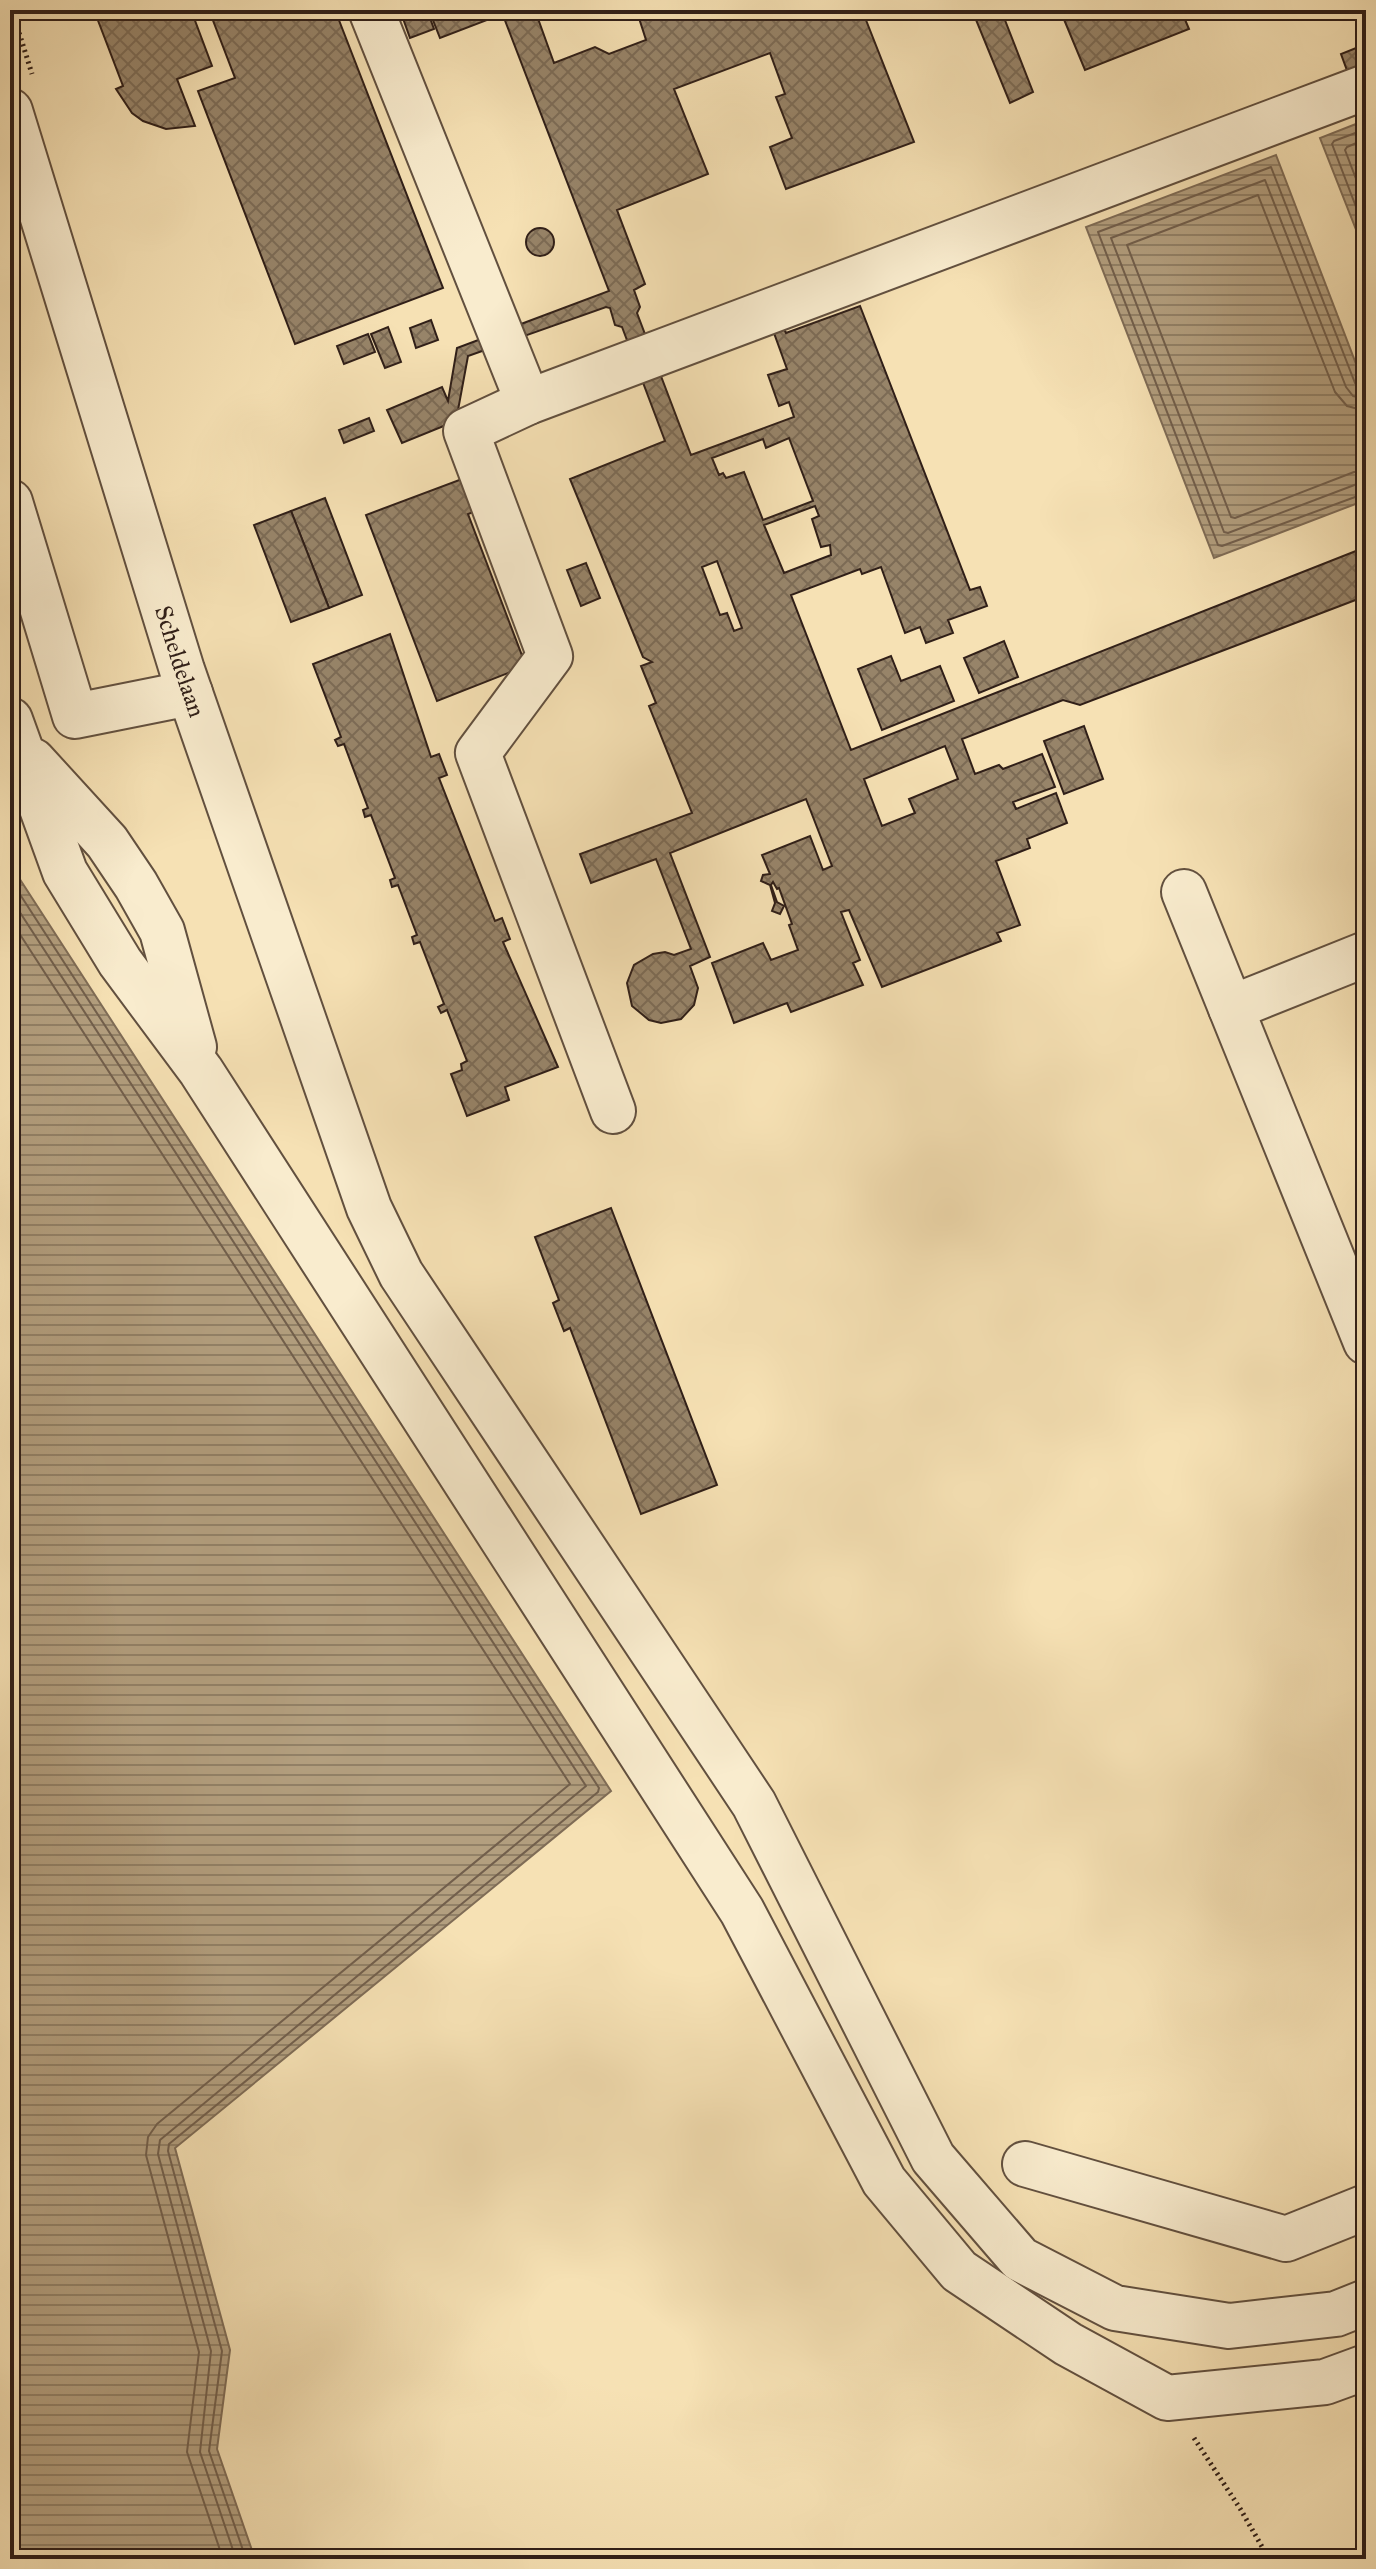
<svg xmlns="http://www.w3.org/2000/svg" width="1376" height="2569" font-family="'IM FELL Great Primer',serif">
	<defs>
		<pattern id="water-rules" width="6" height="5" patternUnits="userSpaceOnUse" patternTransform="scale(2)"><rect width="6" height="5" fill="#b39f7f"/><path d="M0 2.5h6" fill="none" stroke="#928167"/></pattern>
		<pattern id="building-cross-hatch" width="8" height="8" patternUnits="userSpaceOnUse" patternTransform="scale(2)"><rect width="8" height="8" fill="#978469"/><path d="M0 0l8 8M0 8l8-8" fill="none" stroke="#7c6b55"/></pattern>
	</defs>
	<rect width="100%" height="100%" fill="#f6e1b4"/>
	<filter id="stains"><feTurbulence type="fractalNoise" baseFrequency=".0025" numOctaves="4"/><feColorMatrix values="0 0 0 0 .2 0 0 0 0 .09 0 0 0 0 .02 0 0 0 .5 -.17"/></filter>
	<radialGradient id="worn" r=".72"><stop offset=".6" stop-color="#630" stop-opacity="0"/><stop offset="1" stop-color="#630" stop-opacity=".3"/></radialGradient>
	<g fill="url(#water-rules)" stroke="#7f6c56" stroke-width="2">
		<path d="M1366,120V255L1320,138Z"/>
		<path d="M1276,155L1366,390V500L1214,558L1086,227Z"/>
		<path d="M10,864L611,1791L175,2148L230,2350L217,2449L255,2559H10Z"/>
	</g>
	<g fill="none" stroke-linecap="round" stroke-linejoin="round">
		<g stroke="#725f4c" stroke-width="2">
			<path d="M1366,129L1334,141L1332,144L1366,233"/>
			<path d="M1366,139L1347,147L1345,150L1366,205"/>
			<path d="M1366,389L1360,388L1355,383L1271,167L1098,232L1218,545L1222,546L1366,493"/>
			<path d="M1366,399L1353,396L1346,387L1265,180L1111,238L1224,532L1228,533L1357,484L1366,483"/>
			<path d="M1366,411L1347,406L1335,392L1258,195L1127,245L1231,517L1235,518L1354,472L1366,471"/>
			<path d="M10,879L599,1788L598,1792L169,2144L168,2151L222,2351L209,2451L246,2559"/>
			<path d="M10,897L586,1786L160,2140L158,2154L211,2351L200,2452L236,2559"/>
			<path d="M10,919L570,1784L157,2124L148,2137L146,2155L199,2352L187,2452L223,2559"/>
		</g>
	</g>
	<g fill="url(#building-cross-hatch)" stroke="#301f18" stroke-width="2" fill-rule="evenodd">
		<path d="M94,10H191L212,66L177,79L195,126L166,129L143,121L132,113L116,89L123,86Z"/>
		<path d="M209,10H335L443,288L295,344L198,91L235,78Z"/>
		<path d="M400,10H427L434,29L410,38Z"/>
		<path d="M429,10H483L487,20L440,38Z"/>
		<path d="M501,10H542L536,13L554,63L595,47L609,54L646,40L639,18L659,10H862L914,142L786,189L770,147L792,138L776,97L785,94L770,53L674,89L708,174L617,210L645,284L634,290L640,307L637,313L691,455L794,417L789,402L779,406L768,375L787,369L774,333L784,329L786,333L860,306L970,590L980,587L987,606L948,620L953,633L926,643L920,627L905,633L881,567L862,574L860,569L791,595L851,750L1366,547V596L1080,705L1063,700L962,739L975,774L999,765L1003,769L1042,754L1055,787L1013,802L1016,809L1056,793L1067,823L1027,839L1030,848L996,861L1020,925L997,933L1001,941L882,987L849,910L841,912L860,960L853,963L863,985L791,1012L787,1003L734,1023L712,963L763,943L771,960L798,950L789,925L792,924L779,888L777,889L773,882L771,885L777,902L784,906L780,914L772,911L775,903L770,885L761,881L763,875L770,874L762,855L810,836L823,870L832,866L806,799L670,853L710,957L690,966L698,988L694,1005L681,1019L661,1023L649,1020L632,1006L627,983L634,965L653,954L665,952L674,955L691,949L656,859L591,883L580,854L692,813L649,706L656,703L641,666L652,662L643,657L570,479L665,441L622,327L615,325L610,308L606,307L468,356L456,421L402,443L387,410L442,387L448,401L457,348L609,291ZM789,438L813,501L763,520L744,472L726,478L723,473L719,475L712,458L763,439L766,448ZM815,506L819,516L812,519L821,547L830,545L831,555L784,573L764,525ZM717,561L742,628L734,631L727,613L720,615L702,567ZM945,746L958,779L909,799L915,813L882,826L864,779Z"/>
		<path d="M972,10H1001L1033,92L1010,103Z"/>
		<path d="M1070,10H1181L1189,29L1085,70L1063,17L1072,14Z"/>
		<path d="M1366,44V69L1349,76L1341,54Z"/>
		<circle cx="540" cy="242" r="14"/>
		<path d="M431,320L438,340L416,348L410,328Z"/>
		<path d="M388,327L401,362L385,368L371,334Z"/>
		<path d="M368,334L375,352L344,364L337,346Z"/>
		<path d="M369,418L374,431L344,443L339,430Z"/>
		<path d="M462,479L476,511L468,514L526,666L437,701L366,515Z"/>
		<path d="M325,498L362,595L329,608L291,511Z"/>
		<path d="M291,511L329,608L291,622L254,525Z"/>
		<path d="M586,563L600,598L581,606L567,570Z"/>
		<path d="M1366,611V633L1359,614Z"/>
		<path d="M390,634L431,757L439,754L447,775L439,778L495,921L502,918L510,939L503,942L558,1067L505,1087L509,1100L467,1116L451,1074L462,1070L461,1064L467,1061L447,1010L441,1013L438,1007L444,1004L420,942L414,944L412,937L417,935L398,885L392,887L390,880L395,878L371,815L365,817L363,810L368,808L344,744L338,746L335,740L341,737L313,664Z"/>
		<path d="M1004,641L1018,677L979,693L964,658Z"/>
		<path d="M891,656L901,681L940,666L954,701L882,730L858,669Z"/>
		<path d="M1084,726L1103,779L1064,794L1044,741Z"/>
		<path d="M611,1208L717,1485L641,1514L570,1328L564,1331L553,1303L559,1300L535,1237Z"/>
	</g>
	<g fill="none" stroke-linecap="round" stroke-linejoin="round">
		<g stroke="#62503f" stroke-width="48">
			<g id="minor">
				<path d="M371,10L528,402"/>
				<path id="s1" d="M10,111L182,670L369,1208L401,1274L754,1804L933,2158L1020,2259L1115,2308L1229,2326L1336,2314L1366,2302"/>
				<path d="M10,502L75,716L190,693"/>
				<path d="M10,720L65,872L120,962L201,1071L742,1911L884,2181L959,2271L1068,2344L1167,2398L1325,2382L1366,2367"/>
				<path d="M33,761L107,842L136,885L162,931L194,1047"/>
				<path d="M1184,892L1366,1342"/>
				<path d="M1231,1008L1366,954"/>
				<path d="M613,1111L478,753L550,656L466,431L528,402L1366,87"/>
				<path d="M1025,2164L1286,2239L1366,2207"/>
			</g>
		</g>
		<g stroke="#301f18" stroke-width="5" stroke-dasharray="2 4" stroke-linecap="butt">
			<path d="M12,10L32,74"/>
			<path d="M1194,2438L1241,2510L1269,2559"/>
		</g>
		<use href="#minor" stroke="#f9ecce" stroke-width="44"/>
	</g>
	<g text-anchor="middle" stroke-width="6" stroke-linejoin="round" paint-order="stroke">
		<g font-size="24" fill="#301f18" stroke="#f9ecce">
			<text dy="8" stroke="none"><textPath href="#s1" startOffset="576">Scheldelaan</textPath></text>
		</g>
	</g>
	<rect width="1376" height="2569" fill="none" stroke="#f6e1b4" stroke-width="40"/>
	<rect x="12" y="12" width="1352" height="2545" fill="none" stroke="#301f18" stroke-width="4"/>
	<rect x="20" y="20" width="1336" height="2529" fill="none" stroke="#301f18" stroke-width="2"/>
	<rect width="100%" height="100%" filter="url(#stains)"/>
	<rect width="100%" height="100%" fill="url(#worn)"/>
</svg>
